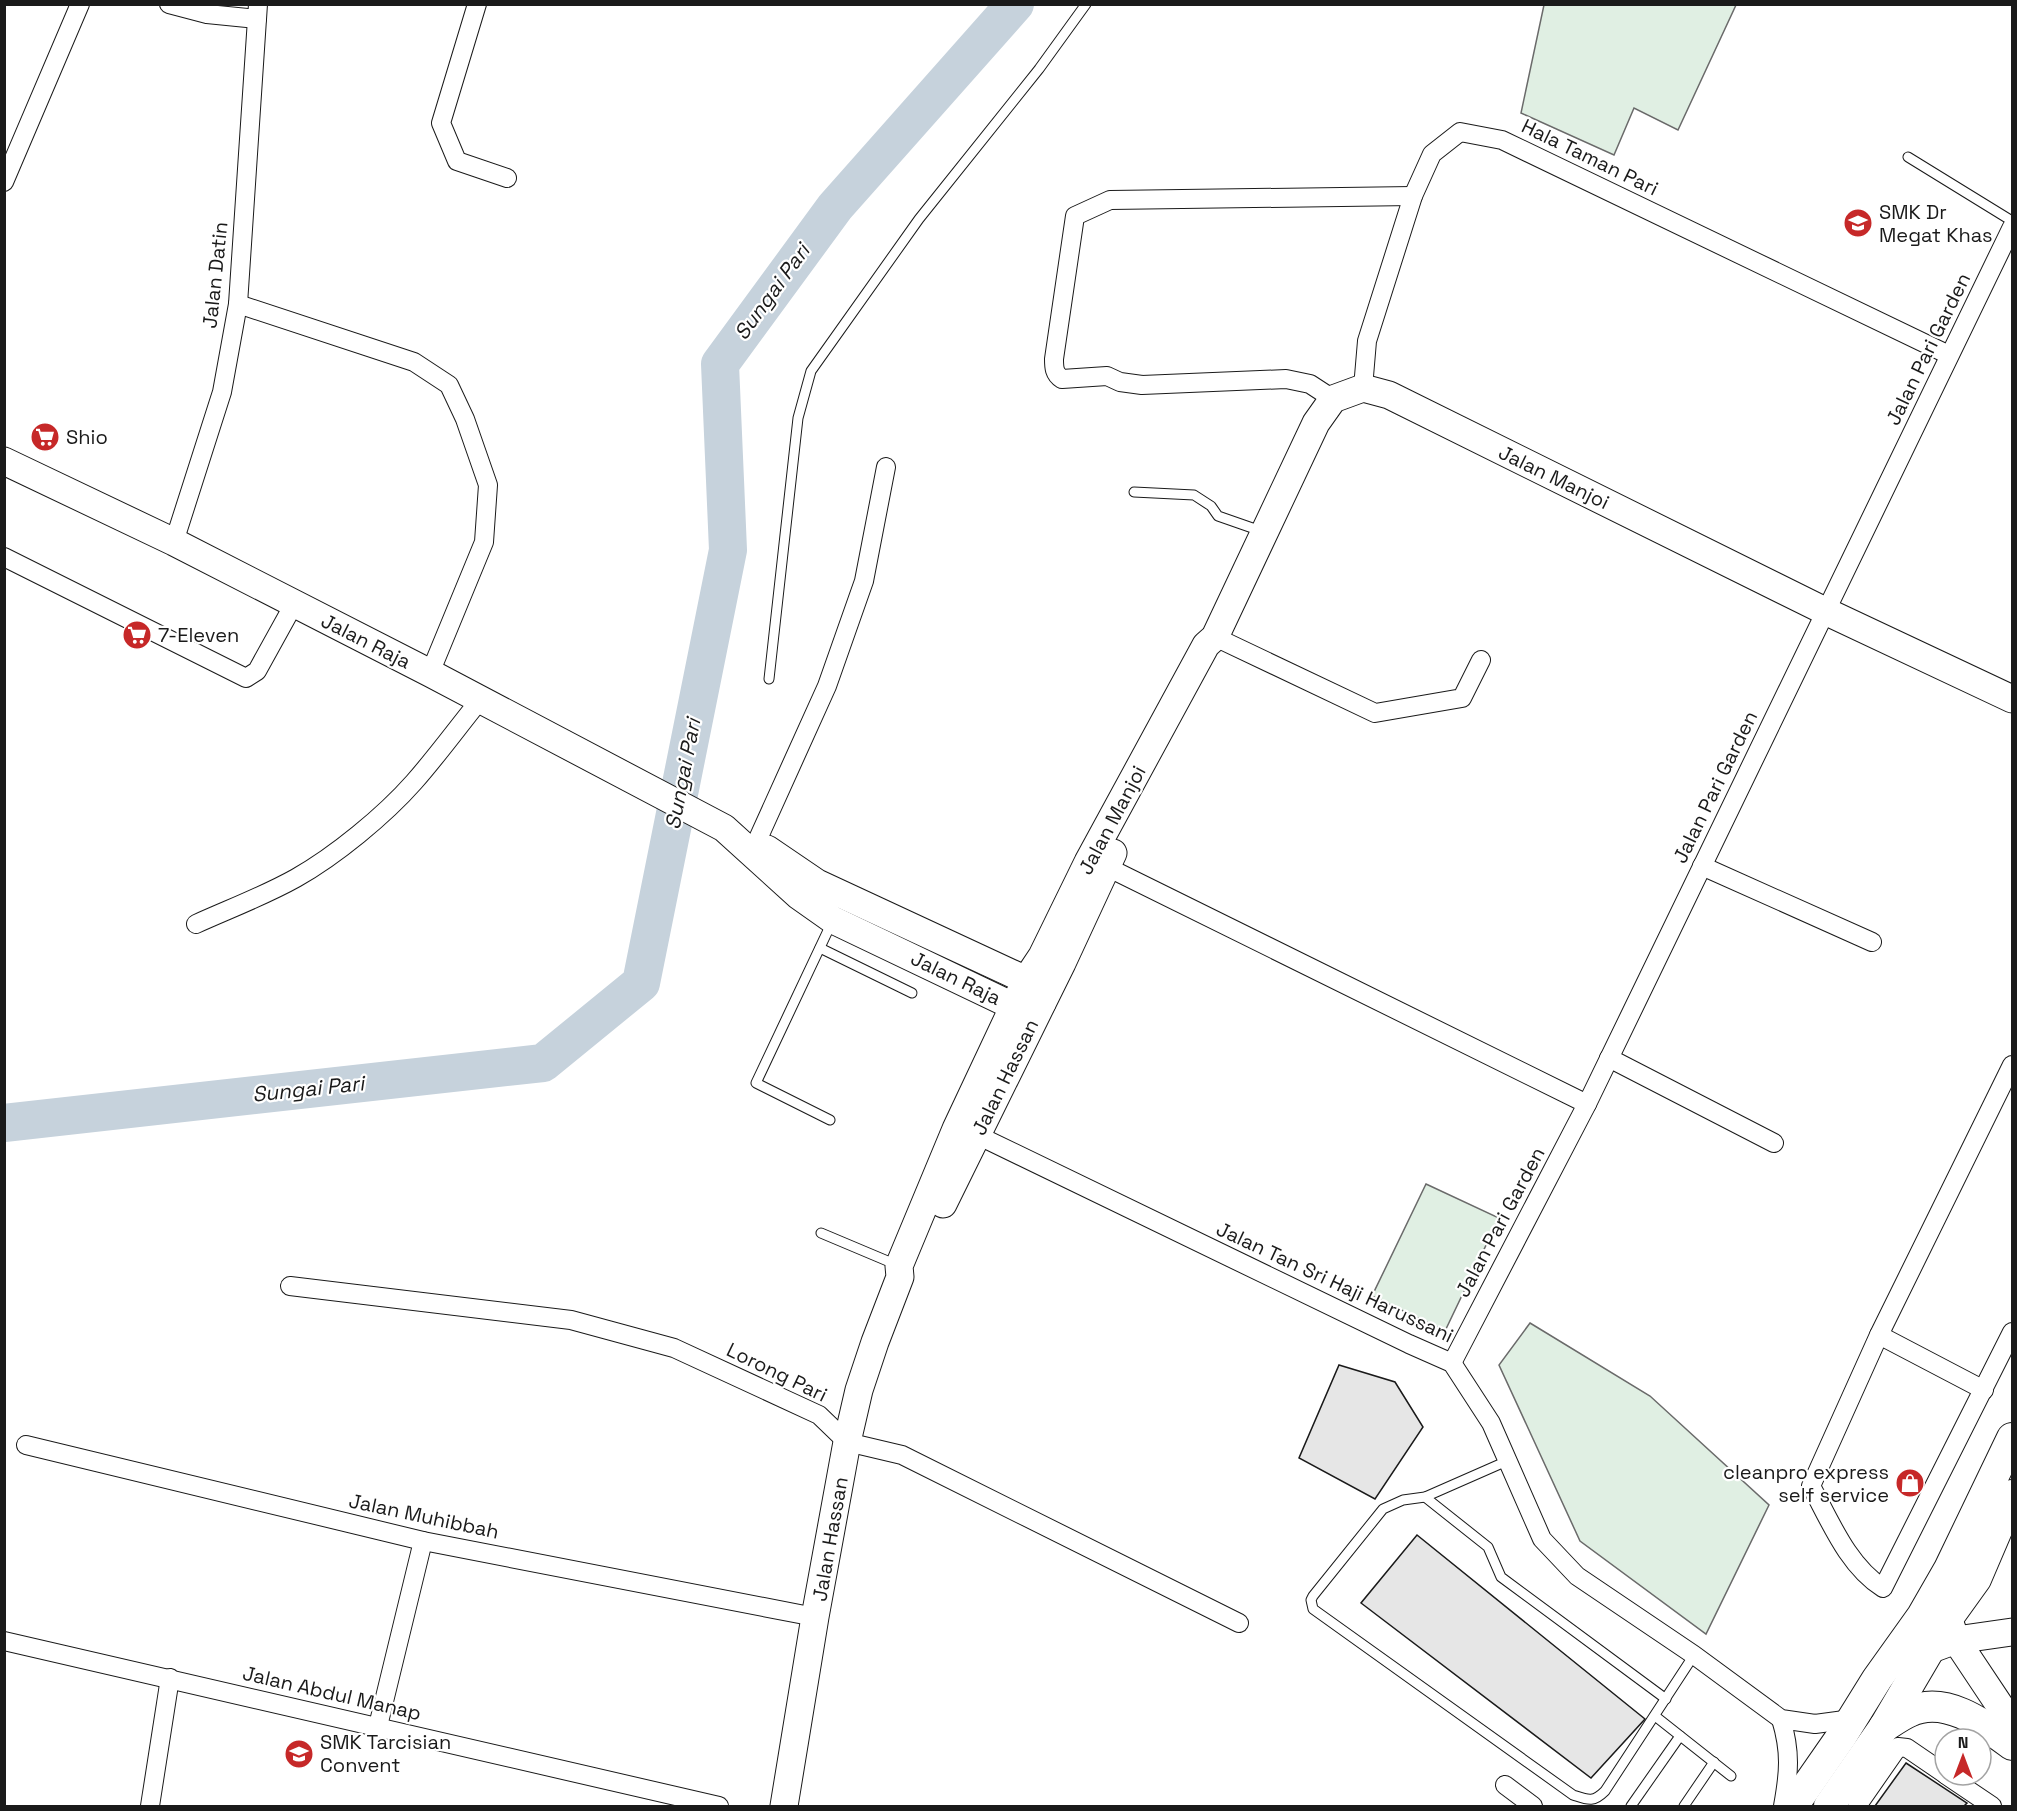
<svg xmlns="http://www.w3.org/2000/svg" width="2017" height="1811" font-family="'Space Grotesk',sans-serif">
	<rect width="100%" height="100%" fill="#fff"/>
	<g fill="#e0efe3" stroke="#6a6a6a" stroke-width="1.5">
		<path d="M1544,5V4L1736,5L1678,130L1634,108L1614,155L1521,113Z"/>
		<path d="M1426,1184L1499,1218L1445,1331L1372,1296Z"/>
		<path d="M1530,1323L1650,1396L1769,1505L1706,1634L1580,1541L1499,1365Z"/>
	</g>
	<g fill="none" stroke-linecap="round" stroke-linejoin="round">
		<path stroke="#c6d2dc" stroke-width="38" d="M4,1123L543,1063L641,983L728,550L720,364L835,207L1015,4"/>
	</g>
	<g fill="#e6e6e6" stroke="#1a1a1a" stroke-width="1.5">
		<path d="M1339,1365L1395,1382L1423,1427L1375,1499L1299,1458Z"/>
		<path d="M1417,1535L1645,1719L1591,1778L1361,1603Z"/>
		<path d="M1906,1763L1967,1803L1964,1806H1875Z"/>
	</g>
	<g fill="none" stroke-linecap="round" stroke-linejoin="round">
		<g stroke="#1a1a1a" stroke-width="11">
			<g id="lane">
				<path d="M1908,157L2012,221"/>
				<path d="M1134,492L1194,495L1211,506L1218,516L1261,531"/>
				<path d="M769,679L798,418L811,371L919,219L1039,69L1086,4"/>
				<path d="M820,948L912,993"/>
				<path d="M830,1120L756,1083L832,922"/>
				<path d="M821,1233L897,1265"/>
				<path d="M1507,1461L1425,1497L1403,1500L1383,1509L1313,1596L1311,1600L1313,1609L1573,1795C1588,1800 1593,1803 1605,1791L1694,1655"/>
				<path d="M1425,1497L1488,1547L1501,1577L1666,1699"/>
				<path d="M1655,1716L1731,1776"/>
				<path d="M1631,1806L1680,1736"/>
				<path d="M1684,1806L1714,1762"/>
			</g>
		</g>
		<g stroke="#1a1a1a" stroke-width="20">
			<g id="street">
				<path d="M169,4L207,14L257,19"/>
				<path d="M477,4L441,123L457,161L507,178"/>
				<path d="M4,182L80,4"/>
				<path d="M238,304L414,362L449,385L465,419L488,485L484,542L430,673"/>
				<path d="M1363,388L1367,341L1413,196L1432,154L1460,132L1502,140L1949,355"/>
				<path d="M1333,399L1310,384L1286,379L1142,385L1120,382L1107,376L1062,379C1054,374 1054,367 1054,359L1075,216L1110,200L1413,196"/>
				<path d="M174,542L222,392L238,304L258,4"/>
				<path d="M4,557L246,678L257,671L294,604"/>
				<path d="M1215,637L1375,713L1462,698L1481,660"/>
				<path d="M757,841L827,686L864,581L886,467"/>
				<path d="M1702,866L1872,942"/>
				<path d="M1107,867L1587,1104"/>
				<path d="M196,924C229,909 264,896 296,878C335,856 384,816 414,782C437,756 458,727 480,700"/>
				<path d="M1609,1058L1774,1143"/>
				<path d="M2012,1065L1879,1335L1811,1486C1830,1521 1848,1566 1883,1588L2012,1332"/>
				<path d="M977,1135L1409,1344L1452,1363L1491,1423L1542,1539L1577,1576L1694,1655L1781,1719L1815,1724L1852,1719"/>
				<path d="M290,1286L571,1320L674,1348L819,1415L847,1442L902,1455L1239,1623"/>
				<path d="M1879,1335L1984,1390"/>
				<path d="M1452,1363L1587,1104L2012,227"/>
				<path d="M26,1445L423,1541L815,1617"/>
				<path d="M4,1641L719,1806"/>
				<path d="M1781,1719C1791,1752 1789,1773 1783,1806"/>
				<path d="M378,1726L423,1541"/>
				<path d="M1946,1775L1992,1806"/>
				<path d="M1505,1785L1533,1806"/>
				<path d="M150,1806L170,1678"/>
				<path d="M1857,1806L1898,1747L1907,1748L1945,1774"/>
			</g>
		</g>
		<g stroke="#1a1a1a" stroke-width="29">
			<g id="secondary">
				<path d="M4,461L174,542L430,673L724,828L799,896L833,920L1013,1006L1042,1003"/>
				<path d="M767,849L817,883L1026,980L1035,993"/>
				<path d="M943,1204L1062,963L1113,853"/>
				<path d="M1951,1626L1956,1640L2012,1724"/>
				<path d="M1918,1654L1956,1640L2012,1632"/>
				<path d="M784,1806L815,1617L847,1442L859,1390L875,1342L900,1277L899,1266L956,1129L1026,980L1042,956L1088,862L1206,645L1215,637L1316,423L1333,399L1363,388L1389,395L1825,611L2012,699"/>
			</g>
		</g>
		<g stroke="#1a1a1a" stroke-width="32">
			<g id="primary">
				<path d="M1884,1727C1892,1722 1900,1716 1909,1712C1945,1694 1985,1725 2012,1745"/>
				<path d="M1793,1806L1841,1737L1877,1679L1922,1616L1949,1569L2012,1438"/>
				<path d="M1829,1806L1884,1727L1948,1618L1976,1579L2012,1495"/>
			</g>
		</g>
		<use href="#lane" stroke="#fff" stroke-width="9"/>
		<use href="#street" stroke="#fff" stroke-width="18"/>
		<use href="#secondary" stroke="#fff" stroke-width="27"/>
		<use href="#primary" stroke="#fff" stroke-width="30"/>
	</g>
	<defs>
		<g id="school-disc" transform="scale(1.5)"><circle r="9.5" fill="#c62828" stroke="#fff"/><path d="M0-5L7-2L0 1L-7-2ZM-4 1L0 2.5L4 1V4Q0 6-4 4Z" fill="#fff"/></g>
		<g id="supermarket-disc" transform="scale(1.5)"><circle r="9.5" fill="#c62828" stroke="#fff"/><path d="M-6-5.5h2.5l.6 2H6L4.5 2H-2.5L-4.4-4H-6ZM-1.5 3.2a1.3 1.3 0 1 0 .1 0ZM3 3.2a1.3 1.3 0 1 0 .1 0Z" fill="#fff"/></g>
		<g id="shop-disc" transform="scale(1.5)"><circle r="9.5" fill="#c62828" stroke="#fff"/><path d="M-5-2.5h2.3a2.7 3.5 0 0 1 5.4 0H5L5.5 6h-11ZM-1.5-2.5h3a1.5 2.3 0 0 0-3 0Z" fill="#fff"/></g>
	</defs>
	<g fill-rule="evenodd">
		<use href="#school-disc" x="1858" y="223"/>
		<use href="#supermarket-disc" x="45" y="437"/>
		<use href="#supermarket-disc" x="137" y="635"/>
		<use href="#shop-disc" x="1910" y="1483"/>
		<use href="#school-disc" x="299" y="1754"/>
	</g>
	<g text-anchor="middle" stroke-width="4.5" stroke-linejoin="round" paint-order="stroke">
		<g font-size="20" fill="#1a1a1a" stroke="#fff">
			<text transform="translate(1590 157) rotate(26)" y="7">Hala Taman Pari</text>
			<text transform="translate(215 275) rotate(-84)" y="7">Jalan Datin</text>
			<text transform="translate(1928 349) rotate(-64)" y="7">Jalan Pari Garden</text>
			<text transform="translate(1554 477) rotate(26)" y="7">Jalan Manjoi</text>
			<text transform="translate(366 641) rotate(27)" y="7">Jalan Raja</text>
			<text transform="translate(1715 787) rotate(-64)" y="7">Jalan Pari Garden</text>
			<text transform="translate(1112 820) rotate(-62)" y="7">Jalan Manjoi</text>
			<text transform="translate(956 978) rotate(26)" y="7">Jalan Raja</text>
			<text transform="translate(1005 1077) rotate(-64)" y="7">Jalan Hassan</text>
			<text transform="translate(1500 1222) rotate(-62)" y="7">Jalan Pari Garden</text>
			<text transform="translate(1335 1282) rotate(25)" y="7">Jalan Tan Sri Haji Harussani</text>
			<text transform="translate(777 1372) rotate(26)" y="7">Lorong Pari</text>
			<text transform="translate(424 1516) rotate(12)" y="7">Jalan Muhibbah</text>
			<text transform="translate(830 1539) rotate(-80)" y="7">Jalan Hassan</text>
			<text transform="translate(332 1693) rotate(13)" y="7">Jalan Abdul Manap</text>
		</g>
		<g font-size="20" fill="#1a1a1a" stroke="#fff" text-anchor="start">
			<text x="1879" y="219">SMK Dr<tspan x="1879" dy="23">Megat Khas</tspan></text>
			<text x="66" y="444">Shio</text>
			<text x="158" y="642">7-Eleven</text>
			<text x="1889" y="1479" text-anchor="end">cleanpro express<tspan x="1889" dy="23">self service</tspan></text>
			<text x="320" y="1749">SMK Tarcisian<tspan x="320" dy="23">Convent</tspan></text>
		</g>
		<g font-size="21" font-style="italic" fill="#1a1a1a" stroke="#fff">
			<text transform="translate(772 292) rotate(-54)" y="7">Sungai Pari</text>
			<text transform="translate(683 774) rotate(-79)" y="7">Sungai Pari</text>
			<text transform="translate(308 1089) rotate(-6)" y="7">Sungai Pari</text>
		</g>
	</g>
	<rect width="2017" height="1811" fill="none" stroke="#1a1a1a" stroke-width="12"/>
	<g transform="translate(1963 1757)"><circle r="28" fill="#ffffff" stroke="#a3a3a3" stroke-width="1.5"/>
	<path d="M0-4.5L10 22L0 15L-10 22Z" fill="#c62828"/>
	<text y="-9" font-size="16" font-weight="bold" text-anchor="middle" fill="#1a1a1a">N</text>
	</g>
</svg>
